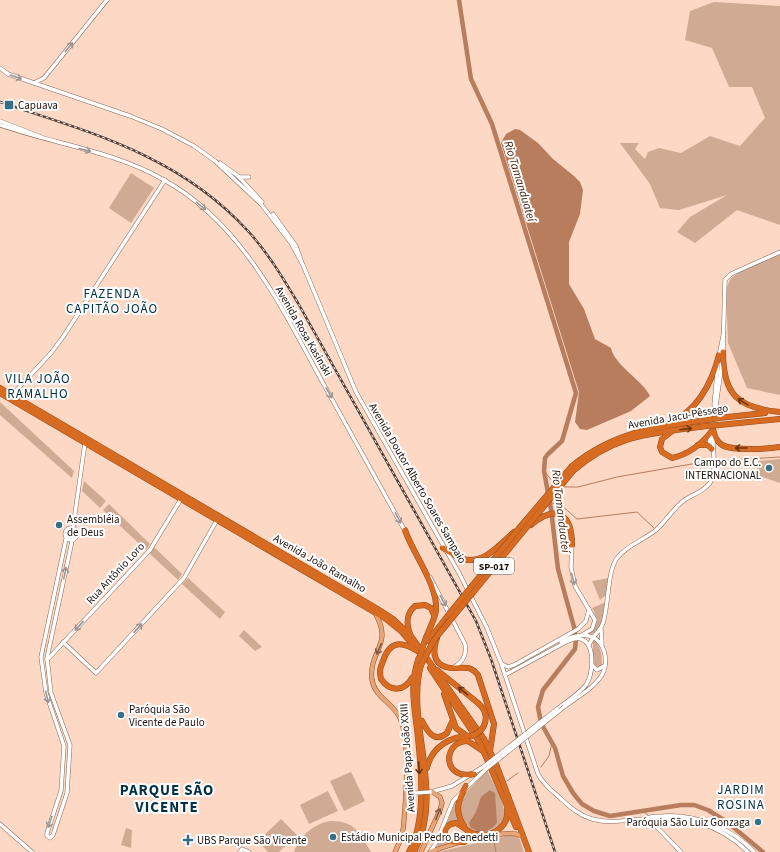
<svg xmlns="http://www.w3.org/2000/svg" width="780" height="852" font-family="'Source Sans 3',sans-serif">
	<rect width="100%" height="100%" fill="#fcd8c5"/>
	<g fill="#d1aa94">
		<path d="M714,2L780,6V225L737,210L695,243L677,232L690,217L727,195L679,210L660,208L650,184L620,143H639L635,149L645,159L648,152L659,148L681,153L710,136L740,146L765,118L752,87H729L712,48L685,40L690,11Z"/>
		<path d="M131,173L154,188L131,223L109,208Z"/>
		<path d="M780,251V395L747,388L728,343L726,289L731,278L755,262Z"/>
		<path d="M0,402L74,471L72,478L0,415Z"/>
		<path d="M780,459V483L757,475L758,461Z"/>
		<path d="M84,481L106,501L100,508L82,491Z"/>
		<path d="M109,504L150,544L146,550L103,510Z"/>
		<path d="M154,547L182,574L178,580L149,553Z"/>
		<path d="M188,578L225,612L220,619L182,584Z"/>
		<path d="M609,578L607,594L600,600L592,581Z"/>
		<path d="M606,602C603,615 603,635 586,635C596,627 599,620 592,608Z"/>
		<path d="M244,630L262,647L255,651L239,636Z"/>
		<path d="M593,641H596C601,648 602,657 602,665L596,668L593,665Z"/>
		<path d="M487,770C494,786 518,821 494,830C484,834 479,833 469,830L463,822L459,805L464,795Z"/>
		<path d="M351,772L365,801L344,811L330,781Z"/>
		<path d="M328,791L338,811L309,824L300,805Z"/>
		<path d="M456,800L455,811L458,823L453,822L443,834L446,842L452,844L436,849Z"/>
		<path d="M281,819L297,835L279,852H268L258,841Z"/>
		<path d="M332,821C356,822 360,833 371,852H294C299,836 316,822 332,821Z"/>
		<path d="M126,828L132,830L131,848L121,845Z"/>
		<path d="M514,834L519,837L524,852H438Z"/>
	</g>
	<g fill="#b77d5d">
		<path d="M515,129L520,130L538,143L553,159L574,176L580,182L583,190L580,214L569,242V284L584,309L595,339L611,348C614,364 640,379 649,394L650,396L631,411L587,430L580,429L575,422L579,392L501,143L506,134Z"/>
		<path d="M490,790L495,793L497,823L492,828L482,833L471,828L469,823L476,812L481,797Z"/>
	</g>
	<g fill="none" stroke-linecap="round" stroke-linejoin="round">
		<g stroke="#b77d5d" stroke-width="1">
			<path d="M715,461L780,457"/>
			<path d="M544,471L554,483"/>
			<path d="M562,487H578L617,477L709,461"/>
			<path d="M550,503L560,504L577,519L637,512L654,528"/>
			<path d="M541,767L549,756L552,743"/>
			<path d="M507,781L518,773"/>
			<path d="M641,810L648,815"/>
			<path d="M493,837L496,852"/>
		</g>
		<path stroke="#b77d5d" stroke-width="4.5" d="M459,0L471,79L492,124L576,393L562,441L548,454L545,458L544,471L551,509L558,569L574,627L576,640L575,649L543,690L538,707L541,723L555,748L563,776L573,793L582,804L594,811L610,816L681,805H694L708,810L727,822L763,852"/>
		<g stroke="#886958" stroke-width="4.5">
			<g id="secondary">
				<path d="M0,68L8,74L130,116L162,129L194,146L215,161L261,204L291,243L303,265L356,392L459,573L487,628L501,663L538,774C543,784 551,790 559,797C569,806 578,815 592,819C609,824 626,820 643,819C685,817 716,821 748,852"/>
				<path d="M34,83L44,78L107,0"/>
				<path d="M0,121L41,137"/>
				<path d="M0,125C54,144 114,151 164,180C242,223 282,308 323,383C350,432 378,482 405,531"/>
				<path d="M220,163L238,176L262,202"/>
				<path d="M240,177H249"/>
				<path d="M273,214L296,246L302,263"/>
				<path d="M723,353L725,280L731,274L780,252"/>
				<path d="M719,356L723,336"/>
				<path d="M12,395L51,353L63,337L165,180"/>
				<path d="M714,405L718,364"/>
				<path d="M714,420L722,363"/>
				<path d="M709,447L711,433"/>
				<circle cx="71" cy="534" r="6"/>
				<path d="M73,528L85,443"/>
				<path d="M66,539L41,657L46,693L64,746L61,791L47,833V836L50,838L53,835L67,793L70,745L51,693L47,658L72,541"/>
				<path d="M572,545L571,567L575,586L595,620L592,629L582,635"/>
				<path d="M430,577L465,644C467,655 463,662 454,667"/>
				<path d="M601,629L602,644"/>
				<path d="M63,642L96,673L184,578L217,520"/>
				<path d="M561,642C579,632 600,631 605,655C606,661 606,667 603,673C596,687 576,698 564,707"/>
				<path d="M589,646C591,637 600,632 603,623C609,604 607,572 617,558C627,545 644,540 656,530C666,521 673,509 683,501C691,495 708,490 712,479C717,466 712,449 713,434"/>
				<path d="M47,660L150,550L181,499"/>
				<path d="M502,664L508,667L514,665L578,629L586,621L589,609"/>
				<path d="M591,664L597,670L604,666"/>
				<path d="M505,675L566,642C570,640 576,637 581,639C596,644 593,674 586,685C579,694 566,702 557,709"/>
				<path d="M431,792L452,786L483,767"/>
				<path d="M407,806L409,797L415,793"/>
				<path d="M648,818L681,852"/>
				<path d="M645,819C650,816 656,816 663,816C696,814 732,828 754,852"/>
				<path d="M0,824L32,852"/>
				<path d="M240,852L242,849L249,852"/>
				<path d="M430,852L437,841L453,801L485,770"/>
			</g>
		</g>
		<g stroke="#964c1a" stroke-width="5">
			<g id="primary">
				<path d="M375,613C394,645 368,651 372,680C375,697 391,702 399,716C410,736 406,796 404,820C404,831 400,842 395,852"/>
				<path d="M421,852L440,810L442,803L440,797L433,792"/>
				<path d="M430,852C448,845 503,829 520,835"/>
			</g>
		</g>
		<g stroke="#964c1a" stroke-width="6">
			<g id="highway">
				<path d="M723,352C723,395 738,408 780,412"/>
				<path d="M0,388L376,608L393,619L411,636L484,739L496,764L529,852"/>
				<path d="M0,393L386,619L402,632L413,645"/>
				<path d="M719,418L765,413"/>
				<path d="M671,423C698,409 712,383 719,355"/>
				<path d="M719,425L780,419"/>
				<path d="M713,429C714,436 716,441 722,445C733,451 768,449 780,447"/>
				<path d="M671,432L662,439L660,447L662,452L672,458C687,455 702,444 711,432"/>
				<path d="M698,445H708L712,449"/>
				<path d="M572,466C614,432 655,427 707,420"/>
				<path d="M573,471C617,433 652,434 706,426"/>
				<path d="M531,525C556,504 572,513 572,545"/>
				<path d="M405,530C413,554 438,585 436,610C434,624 424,637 422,651"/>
				<path d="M443,548C450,552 456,557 463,559C484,565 500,544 514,532"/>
				<path d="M410,634C406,623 406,614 415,606L425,605L431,608L434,615"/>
				<path d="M437,638C433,649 432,663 446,667C458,671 468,662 478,675L494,724L490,751"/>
				<path d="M428,641L449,614"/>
				<path d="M430,668L480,743L516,827"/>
				<path d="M437,670L478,703"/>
				<path d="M412,678C404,692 390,692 381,679C379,672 380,668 383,661C390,640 402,641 419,652"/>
				<path d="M444,694L456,728L467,736"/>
				<path d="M422,721C427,731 435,744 447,733L452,722"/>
				<path d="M427,768C432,746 451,736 471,736"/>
				<path d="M474,774C442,781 442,741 468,741L483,751"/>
				<path d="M464,826C454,811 458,800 466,786"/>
				<path d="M464,842H453L448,840C441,832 446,824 456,823C463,826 468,833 475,834C492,838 509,827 507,810"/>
				<path d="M409,852C427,821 421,764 417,729C414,705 410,684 418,660"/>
				<path d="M414,852C446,794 405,722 421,665"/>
			</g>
		</g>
		<use href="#secondary" stroke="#fff" stroke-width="3.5"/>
		<use href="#primary" stroke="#e6a67a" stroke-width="4"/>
		<use href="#highway" stroke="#d66b21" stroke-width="5"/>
		<g stroke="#503e35" stroke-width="2.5">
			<path id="rail" d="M0,102C92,133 180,156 248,231C268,253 283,278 298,303L476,621L491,659L555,852"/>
		</g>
		<use href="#rail" stroke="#fff" stroke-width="1" stroke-dasharray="3" stroke-linecap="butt"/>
		<g stroke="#886958" stroke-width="4.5" stroke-linecap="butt">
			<g id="secondary-bridge">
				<path d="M483,767L557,709"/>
				<path d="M485,770L564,707"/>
				<path d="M415,793L430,792"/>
			</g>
		</g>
		<g stroke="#964c1a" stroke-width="6" stroke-linecap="butt">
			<g id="highway-bridge">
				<path d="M707,420L719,418"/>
				<path d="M706,426L719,425"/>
				<path d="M449,614L520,527L572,466"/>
				<path d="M418,660L422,651"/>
				<path d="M421,665L434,640L573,471"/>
				<path d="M471,736C487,731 491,714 478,703"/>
			</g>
		</g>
		<use href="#secondary-bridge" stroke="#fff" stroke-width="3.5"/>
		<use href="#highway-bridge" stroke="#d66b21" stroke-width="5"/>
	</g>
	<defs><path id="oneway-shaft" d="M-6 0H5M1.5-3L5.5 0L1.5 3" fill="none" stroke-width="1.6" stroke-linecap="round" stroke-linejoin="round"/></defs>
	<g stroke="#9a9492">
		<use href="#oneway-shaft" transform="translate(69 47) rotate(-51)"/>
		<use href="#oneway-shaft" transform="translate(16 77) rotate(19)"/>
		<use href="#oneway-shaft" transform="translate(85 150) rotate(14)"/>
		<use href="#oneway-shaft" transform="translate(201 206) rotate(39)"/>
		<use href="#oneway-shaft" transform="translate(329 393) rotate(61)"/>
		<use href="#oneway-shaft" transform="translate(398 518) rotate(62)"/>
		<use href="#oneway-shaft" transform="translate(65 573) rotate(-78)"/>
		<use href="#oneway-shaft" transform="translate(573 579) rotate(76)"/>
		<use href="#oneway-shaft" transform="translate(443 601) rotate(62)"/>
		<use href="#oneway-shaft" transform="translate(79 626) rotate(133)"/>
		<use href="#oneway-shaft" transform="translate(138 628) rotate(-47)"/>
		<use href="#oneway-shaft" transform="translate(47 697) rotate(76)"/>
		<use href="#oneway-shaft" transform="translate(50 822) rotate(109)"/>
	</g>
	<g stroke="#683614">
		<use href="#oneway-shaft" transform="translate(743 402) rotate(-148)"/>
		<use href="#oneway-shaft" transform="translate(686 429) rotate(-7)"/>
		<use href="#oneway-shaft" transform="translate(741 448) rotate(180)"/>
		<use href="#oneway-shaft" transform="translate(463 691) rotate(-141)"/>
		<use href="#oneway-shaft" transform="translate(419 768) rotate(87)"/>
	</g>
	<g stroke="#825c43">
		<use href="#oneway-shaft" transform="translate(379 649) rotate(114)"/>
		<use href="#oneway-shaft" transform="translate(438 814) rotate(-68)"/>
	</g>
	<g fill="#376f89" stroke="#fff" stroke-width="1.5">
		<rect x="4" y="100" width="10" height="10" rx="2"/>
		<circle cx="769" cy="468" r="4"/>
		<circle cx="59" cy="525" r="4"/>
		<circle cx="121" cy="715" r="4"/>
		<circle cx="758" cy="822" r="4"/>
		<circle cx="333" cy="837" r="4"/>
		<path d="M186 834h4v4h4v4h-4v4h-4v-4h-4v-4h4z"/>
	</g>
	<g text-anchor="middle" stroke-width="4" stroke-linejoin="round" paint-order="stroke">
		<rect fill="#fff" stroke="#625955" stroke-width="1" x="474" y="558" width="40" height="16" rx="3"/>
		<g font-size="10" font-weight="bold" fill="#1e120c">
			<text x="494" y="570">SP-017</text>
		</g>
		<g font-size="11" fill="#1e120c" stroke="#fff" text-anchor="start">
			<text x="18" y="109">Capuava</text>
			<text x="761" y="466" text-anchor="end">Campo do E.C.<tspan x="761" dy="13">INTERNACIONAL</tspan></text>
			<text x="67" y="523">Assembléia<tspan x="67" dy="13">de Deus</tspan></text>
			<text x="129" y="713">Paróquia São<tspan x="129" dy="13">Vicente de Paulo</tspan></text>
			<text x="750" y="826" text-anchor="end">Paróquia São Luiz Gonzaga</text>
			<text x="341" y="841">Estádio Municipal Pedro Benedetti</text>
			<text x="197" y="844">UBS Parque São Vicente</text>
		</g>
		<g font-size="11" fill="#1e120c" stroke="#fff">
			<text transform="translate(304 331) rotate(60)" y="4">Avenida Rosa Kasinski</text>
			<text transform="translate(678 416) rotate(-10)" y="4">Avenida Jacu-Pêssego</text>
			<text transform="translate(418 483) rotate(60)" y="4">Avenida Doutor Alberto Soares Sampaio</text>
			<text transform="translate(320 563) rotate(30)" y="4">Avenida João Ramalho</text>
			<text transform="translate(115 573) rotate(-47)" y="4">Rua Antônio Loro</text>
			<text transform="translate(407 758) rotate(-94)" y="4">Avenida Papa João XXIII</text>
		</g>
		<g font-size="12" font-style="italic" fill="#441d04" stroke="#fff">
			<text transform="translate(520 181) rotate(73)" y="4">Rio Tamanduateí</text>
			<text transform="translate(561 511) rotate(83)" y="4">Rio Tamanduateí</text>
		</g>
		<g font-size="13" letter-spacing="1" fill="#003144" stroke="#fff">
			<text x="112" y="298">FAZENDA<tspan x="112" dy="15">CAPITÃO JOÃO</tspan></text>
			<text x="38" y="383">VILA JOÃO<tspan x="38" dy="15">RAMALHO</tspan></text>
			<text x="741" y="794">JARDIM<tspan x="741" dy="15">ROSINA</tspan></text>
		</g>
		<g font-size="15" font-weight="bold" letter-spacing="1" fill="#003144" stroke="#fff">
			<text x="167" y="795">PARQUE SÃO<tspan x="167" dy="17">VICENTE</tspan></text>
		</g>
	</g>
</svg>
